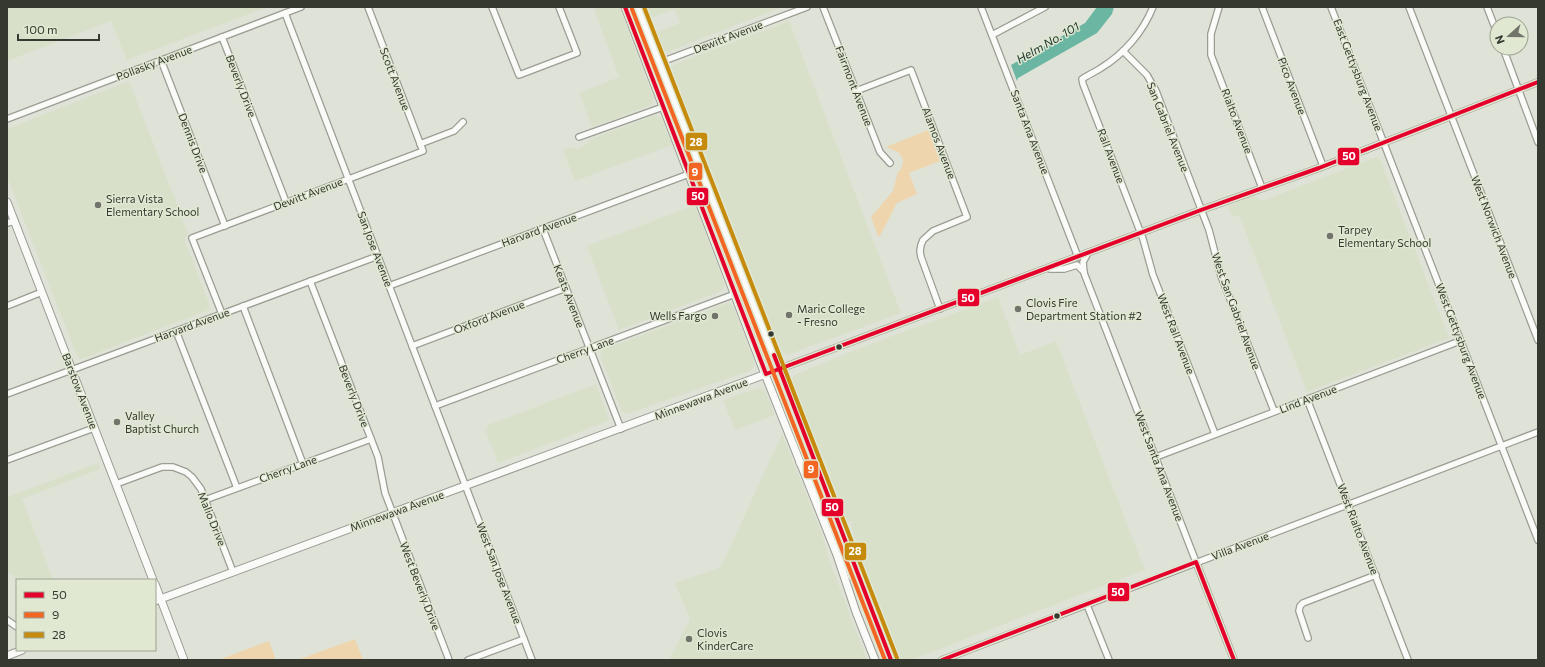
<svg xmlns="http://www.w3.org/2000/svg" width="1545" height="667" font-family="Commissioner,sans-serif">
	<rect width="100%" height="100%" fill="#dfe3d7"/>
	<g fill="#d8e0ca">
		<path d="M7,7H267L127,60L111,21L7,61Z"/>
		<path d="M593,7H619L654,99L651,105L592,127L579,93L619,77Z"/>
		<path d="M647,7H782L667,52L663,50L656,32L680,23L675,9L652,17Z"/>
		<path d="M789,21L901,313L787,355L781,352L770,326L671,69L675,64Z"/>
		<path d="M129,81L188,233L185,240L187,246L211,309L81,359L78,358L7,177V129Z"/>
		<path d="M656,115L661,117L672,145L575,181L563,150L570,147L576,149L581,148L593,138Z"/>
		<path d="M1376,157L1380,159L1449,338L1307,392L1239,215L1232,217L1228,206L1253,195L1262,201Z"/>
		<path d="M695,205L725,285L722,291L619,330L587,246Z"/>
		<path d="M998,297L1020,355L1056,341L1145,570L911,660H899L858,552L860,551L851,527L852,521L846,523L835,492L829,471L808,424L791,381L794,375L863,347Z"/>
		<path d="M728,303L733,306L755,363L752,370L627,414L622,412L600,355L602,350Z"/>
		<path d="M596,384L609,419L608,421L498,463L486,432L488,425Z"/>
		<path d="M759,388L765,391L775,415L735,430L723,400Z"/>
		<path d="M782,434L820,529L833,570L867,660H669L690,619L675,583L721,567Z"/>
		<path d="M98,463L100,469L22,499L53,580H18L7,572V497Z"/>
	</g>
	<g fill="#efd5ad">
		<path d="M928,130L940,161L909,173L917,194L897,203L880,236H878L871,217L893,191L898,172L901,169L903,163L902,157L898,152L886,147Z"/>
		<path d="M355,639L363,660H297Z"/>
		<path d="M269,641L276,660H218Z"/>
	</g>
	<path fill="#6ab6a2" d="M1097,7H1114L1112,14L1097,33L1018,78L1017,81L1011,65L1085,23Z"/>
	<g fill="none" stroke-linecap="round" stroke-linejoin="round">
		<g stroke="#9a9d94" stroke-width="8">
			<g id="minor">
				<path d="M492,7L519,75L577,53L559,7"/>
				<path d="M823,7L880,152L890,163"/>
				<path d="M981,7L1078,257"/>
				<path d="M1153,7C1143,32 1124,54 1101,68C1095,72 1088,75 1082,79L1083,84L1143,239L1153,275L1215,434"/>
				<path d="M1219,7L1211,34V55L1262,188"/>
				<path d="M1262,7L1323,166"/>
				<path d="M1331,7L1538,540"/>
				<path d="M1409,7L1538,340"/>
				<path d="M1487,7L1497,33"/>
				<path d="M285,13L532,660"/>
				<path d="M992,35L1045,7"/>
				<path d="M222,37L286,202"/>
				<path d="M1503,48L1538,142"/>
				<path d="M1123,51L1147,75L1156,91L1209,230L1221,276L1274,411"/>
				<path d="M161,60L225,226"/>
				<path d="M648,67L807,7"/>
				<path d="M856,91L911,70L967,217L933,231L923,240L921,245L920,251L921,257L940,309"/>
				<path d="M7,119L301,7"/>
				<path d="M579,137L663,107"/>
				<path d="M420,144L454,131L463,122"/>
				<path d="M7,223L15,221"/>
				<path d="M543,229L621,429"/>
				<path d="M1088,253L1083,262L1084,273L1234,660"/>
				<path d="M1050,269H1064L1077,265L1084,272"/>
				<path d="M310,281L378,457L385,493L449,660"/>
				<path d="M389,286L689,174"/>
				<path d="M7,306L42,292"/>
				<path d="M243,306L303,464"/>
				<path d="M222,314L192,238L423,151L368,7"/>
				<path d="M176,331L237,488"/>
				<path d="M412,346L566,288"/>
				<path d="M766,374L1201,210L1319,168L1538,82"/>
				<path d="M7,394L378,256"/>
				<path d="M1307,399L1408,660"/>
				<path d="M435,406L735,294"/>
				<path d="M1156,457L1460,341"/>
				<path d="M7,460L94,428"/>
				<path d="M116,484L162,467H173L186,472L192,477L201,489L233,572"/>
				<path d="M205,500L371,439"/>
				<path d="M1087,605L1109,660"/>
				<path d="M7,620L17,627"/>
				<path d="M1308,638L1299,611L1300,606L1303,603L1376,575"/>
				<path d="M468,660L524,639"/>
				<path d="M942,660L1538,432"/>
			</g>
		</g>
		<g stroke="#9a9d94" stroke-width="9">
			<g id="major">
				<path d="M625,7L761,364L837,555L856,612L875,660"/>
				<path d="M638,7L797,415L891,660"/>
				<path d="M673,122L679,133L691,163L697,167L699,166"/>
				<path d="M689,174H696L704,193L710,195"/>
				<path d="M7,202L153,580"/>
				<path d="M800,463L809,468L830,520L832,522L838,524"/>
				<path d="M828,532L831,531L836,534L852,577L861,582"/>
				<path d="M155,584L184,660"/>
				<path d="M155,601L766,374"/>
				<path d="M7,656L22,650"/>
			</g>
		</g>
		<use href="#minor" stroke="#fafbf9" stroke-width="5.5"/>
		<use href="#major" stroke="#fafbf9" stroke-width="7"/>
		<g stroke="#e0e8d2" stroke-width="7">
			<g id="bus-1">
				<path d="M625,7L766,374L1201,210L1319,168L1538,82"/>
				<path d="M774,355L891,660"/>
				<path d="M942,660L1196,562L1234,660"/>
			</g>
		</g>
		<g stroke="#e0e8d2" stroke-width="7">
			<path id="bus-2" d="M632,9L885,660"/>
		</g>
		<g stroke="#e0e8d2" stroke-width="7">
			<path id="bus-3" d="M644,7L897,658"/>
		</g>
		<use href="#bus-1" stroke="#e4002b" stroke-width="4"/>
		<use href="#bus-2" stroke="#f26522" stroke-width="4"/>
		<use href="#bus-3" stroke="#c68b0c" stroke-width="4"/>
	</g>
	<g fill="#70746a" stroke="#e0e8d2" stroke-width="1.5">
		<circle cx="98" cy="205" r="4"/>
		<circle cx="1330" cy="236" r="4"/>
		<circle cx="1018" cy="309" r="4"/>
		<circle cx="789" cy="315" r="4"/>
		<circle cx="715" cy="316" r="4"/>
		<circle cx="117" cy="422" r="4"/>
		<circle cx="689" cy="639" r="4"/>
	</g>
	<g fill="#353930" stroke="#e0e8d2" stroke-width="1.5">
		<circle cx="771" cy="334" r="3.5"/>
		<circle cx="839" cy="347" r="3.5"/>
		<circle cx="1057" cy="616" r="3.5"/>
	</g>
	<g text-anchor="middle" stroke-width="3" stroke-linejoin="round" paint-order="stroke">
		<g font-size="11" fill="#353930" stroke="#e0e8d2">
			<text transform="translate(728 37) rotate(-21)" y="4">Dewitt Avenue</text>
			<text transform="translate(154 63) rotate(-21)" y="4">Pollasky Avenue</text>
			<text transform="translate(1358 75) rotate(69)" y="4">East Gettysburg Avenue</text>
			<text transform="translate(395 79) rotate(69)" y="4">Scott Avenue</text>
			<text transform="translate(241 86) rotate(69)" y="4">Beverly Drive</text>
			<text transform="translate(854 86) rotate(69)" y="4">Fairmont Avenue</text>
			<text transform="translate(1292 86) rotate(69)" y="4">Pico Avenue</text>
			<text transform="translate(1237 121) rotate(69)" y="4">Rialto Avenue</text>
			<text transform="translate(1168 127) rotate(68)" y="4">San Gabriel Avenue</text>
			<text transform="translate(1030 132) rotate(69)" y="4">Santa Ana Avenue</text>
			<text transform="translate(193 143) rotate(69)" y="4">Dennis Drive</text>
			<text transform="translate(939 143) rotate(69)" y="4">Alamos Avenue</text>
			<text transform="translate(1111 156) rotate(69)" y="4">Rall Avenue</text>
			<text transform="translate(308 194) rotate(-21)" y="4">Dewitt Avenue</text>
			<text transform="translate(1494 227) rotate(69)" y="4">West Norwich Avenue</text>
			<text transform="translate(539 230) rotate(-20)" y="4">Harvard Avenue</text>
			<text transform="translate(375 249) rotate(69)" y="4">San Jose Avenue</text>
			<text transform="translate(569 296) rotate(69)" y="4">Keats Avenue</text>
			<text transform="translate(1236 311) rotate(70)" y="4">West San Gabriel Avenue</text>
			<text transform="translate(489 317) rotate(-21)" y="4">Oxford Avenue</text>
			<text transform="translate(192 325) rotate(-20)" y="4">Harvard Avenue</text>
			<text transform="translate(1176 334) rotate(69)" y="4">West Rall Avenue</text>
			<text transform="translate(1461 341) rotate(69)" y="4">West Gettysburg Avenue</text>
			<text transform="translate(585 350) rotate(-20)" y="4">Cherry Lane</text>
			<text transform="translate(80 391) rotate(69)" y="4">Barstow Avenue</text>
			<text transform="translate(354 396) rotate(69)" y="4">Beverly Drive</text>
			<text transform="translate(701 399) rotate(-21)" y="4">Minnewawa Avenue</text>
			<text transform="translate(1308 399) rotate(-21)" y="4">Lind Avenue</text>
			<text transform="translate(1159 466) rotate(69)" y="4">West Santa Ana Avenue</text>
			<text transform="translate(288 469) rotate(-20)" y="4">Cherry Lane</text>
			<text transform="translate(397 511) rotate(-20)" y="4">Minnewawa Avenue</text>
			<text transform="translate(212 519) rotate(68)" y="4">Malio Drive</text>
			<text transform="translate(1358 529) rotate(69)" y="4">West Rialto Avenue</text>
			<text transform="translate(1240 546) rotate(-21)" y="4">Villa Avenue</text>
			<text transform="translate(499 573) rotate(69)" y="4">West San Jose Avenue</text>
			<text transform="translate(420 586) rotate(69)" y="4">West Beverly Drive</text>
		</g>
		<g font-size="11" fill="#353930" stroke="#e0e8d2" text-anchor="start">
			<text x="106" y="203">Sierra Vista<tspan x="106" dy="13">Elementary School</tspan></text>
			<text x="1338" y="234">Tarpey<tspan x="1338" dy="13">Elementary School</tspan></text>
			<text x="1026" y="307">Clovis Fire<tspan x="1026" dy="13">Department Station #2</tspan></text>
			<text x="797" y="313">Maric College<tspan x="797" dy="13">- Fresno</tspan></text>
			<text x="707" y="320" text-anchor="end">Wells Fargo</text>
			<text x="125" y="420">Valley<tspan x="125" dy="13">Baptist Church</tspan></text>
			<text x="697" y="637">Clovis<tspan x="697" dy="13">KinderCare</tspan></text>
		</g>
		<g font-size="12" font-style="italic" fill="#1c332e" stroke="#e0e8d2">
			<text transform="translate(1048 43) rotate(-30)" y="4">Helm No. 101</text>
		</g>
	</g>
	<g stroke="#e0e8d2" stroke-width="1.5">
		<rect x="685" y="132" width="23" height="19" rx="4" fill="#c68b0c"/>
		<rect x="1337" y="147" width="23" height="19" rx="4" fill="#e4002b"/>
		<rect x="688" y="162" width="15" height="19" rx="4" fill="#f26522"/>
		<rect x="686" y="187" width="23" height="19" rx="4" fill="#e4002b"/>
		<rect x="957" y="288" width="23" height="19" rx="4" fill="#e4002b"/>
		<rect x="803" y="460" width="16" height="19" rx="4" fill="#f26522"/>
		<rect x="821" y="498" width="23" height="19" rx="4" fill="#e4002b"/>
		<rect x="844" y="542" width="23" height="19" rx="4" fill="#c68b0c"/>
		<rect x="1107" y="582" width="23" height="20" rx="4" fill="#e4002b"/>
	</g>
	<g font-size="11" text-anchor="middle" font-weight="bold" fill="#fff">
		<text x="696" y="146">28</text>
		<text x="1349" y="160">50</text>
		<text x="695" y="176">9</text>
		<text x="698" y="200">50</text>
		<text x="968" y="302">50</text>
		<text x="811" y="473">9</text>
		<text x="832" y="511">50</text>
		<text x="855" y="555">28</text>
		<text x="1118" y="596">50</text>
	</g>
	<rect width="1545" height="667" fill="none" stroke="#353930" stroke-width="16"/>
	<rect x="16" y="579" width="140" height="72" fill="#e0e8d2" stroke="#9ca291"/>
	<rect x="24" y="592" width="20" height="6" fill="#e4002b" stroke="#9ca291"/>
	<text x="52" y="599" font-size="12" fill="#353930">50</text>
	<rect x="24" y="612" width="20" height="6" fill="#f26522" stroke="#9ca291"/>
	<text x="52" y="619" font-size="12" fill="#353930">9</text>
	<rect x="24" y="632" width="20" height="6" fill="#c68b0c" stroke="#9ca291"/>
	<text x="52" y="639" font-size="12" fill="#353930">28</text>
	<g transform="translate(1509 36) rotate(249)"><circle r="19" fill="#e0e8d2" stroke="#9ca291"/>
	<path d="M0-3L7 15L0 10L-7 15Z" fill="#70746a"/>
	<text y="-6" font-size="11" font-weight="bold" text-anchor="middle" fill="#353930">N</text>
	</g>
	<path d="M18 34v6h81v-6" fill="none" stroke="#353930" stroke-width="2"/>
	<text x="24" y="34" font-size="12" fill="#353930" stroke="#e0e8d2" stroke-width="3" paint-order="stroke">100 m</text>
</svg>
